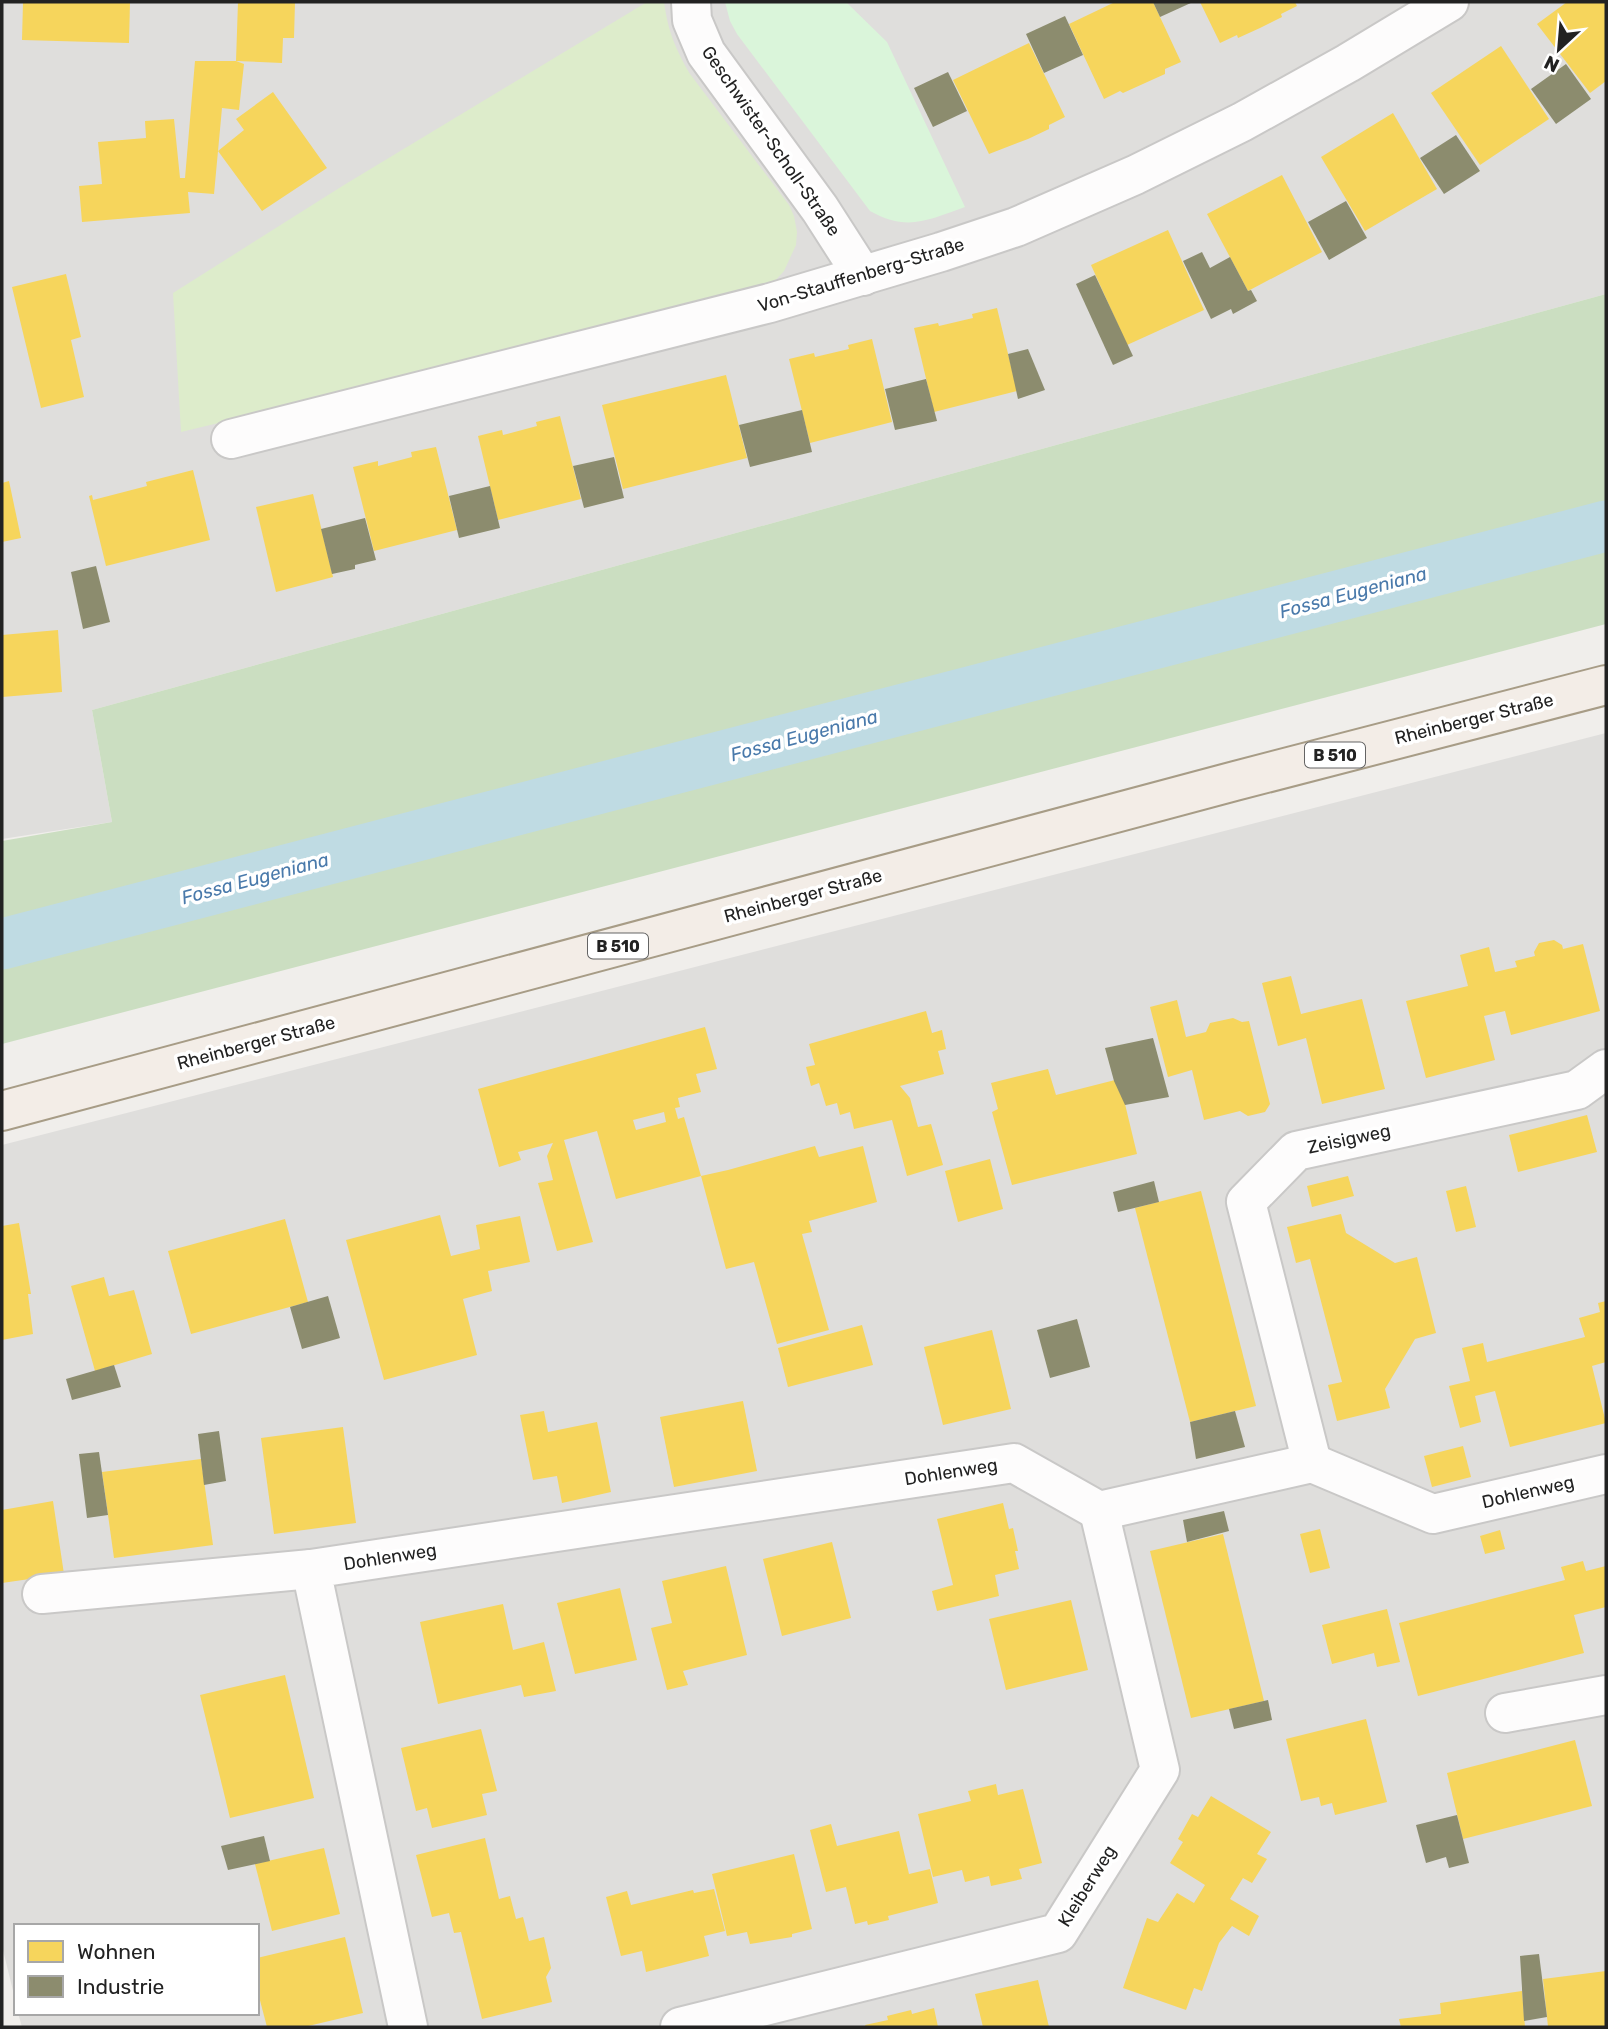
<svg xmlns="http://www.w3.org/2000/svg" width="1608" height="2029" font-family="Rubik,sans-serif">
	<rect width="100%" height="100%" fill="#f0eeeb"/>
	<g fill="#dfdedc">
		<path d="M2,2H1606V294L92,710L112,822L2,839Z"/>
		<path d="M1606,733V2027H22L18,2013H257V1926H16V2003L2,1946V1145Z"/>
	</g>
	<path fill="#ddeccb" d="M647,2H664C668,31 675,48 690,74L789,205L794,216L797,232L796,245L784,271L773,283L390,382L181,432L173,293L344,185Z"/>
	<path fill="#cbdec1" d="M1606,294V624L2,1044V841L112,822L92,710Z"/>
	<path fill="#daf5da" d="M725,2H846L887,42L965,207C928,220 907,232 870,211L737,34L730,21Z"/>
	<g fill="#f6d55c" fill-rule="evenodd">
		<path d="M23,2H130L129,43L22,40Z"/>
		<path d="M238,2H295L294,38H283L282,63L236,61Z"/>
		<path d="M1115,2H1153L1181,62L1165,69V74L1123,93L1120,91L1104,99L1069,24Z"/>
		<path d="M1200,2H1295L1297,6L1281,14L1282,17L1260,28L1238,38L1237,35L1220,43Z"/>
		<path d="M1567,2H1606V81L1590,93L1537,24Z"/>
		<path d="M1029,43L1065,117L1049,125V129L1028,139L989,154L953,80Z"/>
		<path d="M1501,46L1549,119L1480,165L1431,93Z"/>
		<path d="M195,61H236L244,64L239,110L222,108L214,194L188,192L190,213L82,222L79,186L102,184L98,142L146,138L145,121L174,119L180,178H185Z"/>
		<path d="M273,92L327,168L262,211L218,151L244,130L236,119Z"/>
		<path d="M1393,113L1437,189L1365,231L1321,157Z"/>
		<path d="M1282,175L1322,252L1248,291L1207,214Z"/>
		<path d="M1168,230L1204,310L1127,345L1091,265Z"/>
		<path d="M66,274L81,337L71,340L84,397L41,408L12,287Z"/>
		<path d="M997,308L1017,391L934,412L914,328L938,323L939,326L973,318L972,314Z"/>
		<path d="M872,339L892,422L810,443L789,359L814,353L815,357L849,349L848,345Z"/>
		<path d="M726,375L747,458L623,489L602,405Z"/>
		<path d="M560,416L581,499L498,520L478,436L502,430L503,435L537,426L536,422Z"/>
		<path d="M436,447L457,530L374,551L353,467L378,461V466L412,457L411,452Z"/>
		<path d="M193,470L210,540L106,566L89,496L92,495L93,500L147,486L146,482Z"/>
		<path d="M9,481L21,538L2,542V483Z"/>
		<path d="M313,494L333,577L276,592L256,507Z"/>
		<path d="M58,630L62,692L2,697V635Z"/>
		<path d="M1554,940L1562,945L1563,949L1583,944L1600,1011L1511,1035L1505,1011L1484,1016L1495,1060L1426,1078L1406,1001L1468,986L1460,955L1489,947L1495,972L1517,967L1515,961L1535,956L1534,952L1539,943Z"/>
		<path d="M1291,976L1301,1014L1362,999L1385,1089L1322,1104L1306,1038L1278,1046L1262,983Z"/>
		<path d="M1177,1000L1186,1037L1206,1032L1210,1023L1233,1018L1242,1022L1249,1021L1270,1104L1265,1112L1248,1116L1240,1111L1204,1120L1192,1070L1168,1077L1150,1007Z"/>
		<path d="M926,1011L932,1033L942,1030L946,1049L938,1051L944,1074L900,1086L910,1098L918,1127L931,1124L943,1165L907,1176L892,1120L854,1129L850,1112L840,1115L837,1103L826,1106L819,1083L811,1086L806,1067L815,1065L809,1044Z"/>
		<path d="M705,1027L717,1069L696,1074L701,1092L678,1098L680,1107L675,1108L678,1119L684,1117L701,1176L616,1199L597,1131L564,1140L593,1242L557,1251L538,1183L553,1180L547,1156L553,1143L518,1152L521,1160L499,1167L478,1089ZM664,1112L666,1122L636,1130L633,1120Z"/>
		<path d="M1048,1069L1056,1095L1119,1079L1137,1154L1012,1185L992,1112L998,1109L991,1083Z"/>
		<path d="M1587,1115L1597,1152L1518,1172L1509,1135Z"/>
		<path d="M815,1146L819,1157L863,1146L877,1202L809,1221L812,1232L802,1234L829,1330L777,1344L754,1262L726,1269L701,1176L728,1170Z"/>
		<path d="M990,1159L1003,1209L958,1222L945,1171Z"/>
		<path d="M1348,1176L1354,1196L1312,1207L1307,1186Z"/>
		<path d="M1466,1186L1476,1227L1456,1232L1446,1191Z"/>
		<path d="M1201,1191L1256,1406L1190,1422L1135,1208Z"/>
		<path d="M1341,1214L1346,1233L1395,1263L1417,1257L1436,1333L1415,1339L1385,1389L1390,1408L1337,1421L1328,1385L1342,1382L1310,1259L1296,1263L1287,1227Z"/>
		<path d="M440,1215L451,1256L480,1249L476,1225L520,1216L530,1262L488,1271L492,1291L463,1299L477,1355L384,1380L346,1240Z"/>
		<path d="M285,1219L308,1302L191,1334L168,1251Z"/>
		<path d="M19,1223L31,1294H28L33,1334L2,1340V1226Z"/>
		<path d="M104,1277L109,1296L134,1290L152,1354L95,1371L71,1286Z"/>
		<path d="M1606,1301V1362L1592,1366L1606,1423L1510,1447L1495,1391L1475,1396L1481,1422L1460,1428L1449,1386L1470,1381L1462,1348L1483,1343L1487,1362L1585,1337L1579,1318L1600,1312L1598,1303Z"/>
		<path d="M862,1325L873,1365L788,1387L778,1348Z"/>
		<path d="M992,1330L1011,1409L943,1425L924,1347Z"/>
		<path d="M743,1401L757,1471L674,1487L660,1417Z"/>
		<path d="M544,1411L548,1432L597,1422L611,1492L562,1503L557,1476L533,1480L520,1415Z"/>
		<path d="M343,1427L356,1523L274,1534L261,1438Z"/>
		<path d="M1463,1446L1471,1477L1432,1487L1424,1456Z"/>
		<path d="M201,1459L213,1545L114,1558L102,1472Z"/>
		<path d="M53,1501L64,1574L2,1583V1510Z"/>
		<path d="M1003,1503L1009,1529L1013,1528L1018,1551H1015L1019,1569L995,1575L999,1596L937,1611L932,1591L953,1585L937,1519Z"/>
		<path d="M1320,1529L1330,1568L1310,1573L1300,1534Z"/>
		<path d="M1500,1530L1505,1549L1485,1554L1480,1536Z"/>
		<path d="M1223,1534L1264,1701L1191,1718L1150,1551Z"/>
		<path d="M832,1542L851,1618L782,1636L763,1559Z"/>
		<path d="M1583,1561L1586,1571L1606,1566V1607L1574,1615L1584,1653L1418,1696L1399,1623L1565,1580L1561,1567Z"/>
		<path d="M726,1566L747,1655L683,1671L688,1685L667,1690L651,1628L672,1623L662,1581Z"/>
		<path d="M620,1588L637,1660L575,1674L557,1603Z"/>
		<path d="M1071,1600L1088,1670L1006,1690L989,1619Z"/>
		<path d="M503,1604L513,1650L544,1642L556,1691L524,1697L521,1685L438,1704L420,1622Z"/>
		<path d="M1387,1609L1400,1662L1377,1667L1374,1653L1332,1664L1322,1625Z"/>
		<path d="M285,1675L314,1798L230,1818L200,1695Z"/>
		<path d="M1366,1719L1387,1802L1335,1815L1332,1803L1321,1806L1319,1797L1301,1801L1286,1739Z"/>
		<path d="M481,1729L497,1791L482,1794L487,1815L432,1828L427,1808L416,1811L401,1748Z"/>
		<path d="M1575,1740L1592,1806L1463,1839L1447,1773Z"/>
		<path d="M996,1784L998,1795L1023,1789L1042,1863L1019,1869L1022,1879L991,1886L989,1876L965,1882L962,1870L933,1877L918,1814L971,1801L968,1791Z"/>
		<path d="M1211,1796L1271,1832L1257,1854L1267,1859L1252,1883L1243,1878L1230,1899L1259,1916L1249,1936L1232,1926L1219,1943L1202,1991L1194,1988L1186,2010L1123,1988L1147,1918L1158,1922L1177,1893L1194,1903L1205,1885L1170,1863L1183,1842L1178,1839L1192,1814L1198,1817Z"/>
		<path d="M831,1824L837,1846L899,1831L909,1874L930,1869L938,1903L888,1916L889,1920L868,1925L867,1921L855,1924L846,1887L826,1892L810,1830Z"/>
		<path d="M485,1838L499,1899L510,1896L516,1919L523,1917L529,1941L544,1937L551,1968L546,1977L552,2002L482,2019L461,1932L454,1933L449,1913L432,1917L416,1855Z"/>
		<path d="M324,1848L340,1914L272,1931L255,1864Z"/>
		<path d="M794,1854L812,1929L792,1934V1937L750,1944L747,1932L727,1936L712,1874Z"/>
		<path d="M714,1889L725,1931L704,1936L709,1956L646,1972L642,1951L621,1956L606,1897L627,1891L631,1905L693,1890L694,1893Z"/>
		<path d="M345,1937L363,2013L304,2027H267L257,1989V1958Z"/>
		<path d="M1606,1971V2027H1548L1543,1979Z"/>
		<path d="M1038,1980L1049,2027H983L975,1994Z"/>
		<path d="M1522,1991L1525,2027H1401L1399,2019L1441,2014L1440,2003Z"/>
		<path d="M934,2008L938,2027H866L865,2025L888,2020L887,2016L911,2010L912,2014Z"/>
	</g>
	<g fill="#8c8c6e">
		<path d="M1153,2H1193L1160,17Z"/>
		<path d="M1065,16L1083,55L1044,73L1026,34Z"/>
		<path d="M1566,64L1591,99L1556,124L1531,89Z"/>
		<path d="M948,72L967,111L933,127L914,88Z"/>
		<path d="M1456,135L1480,171L1444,194L1420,158Z"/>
		<path d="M1346,201L1367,238L1329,260L1308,222Z"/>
		<path d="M1202,252L1210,268L1230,257L1248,291L1251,290L1257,301L1233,314L1231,309L1211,319L1183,261Z"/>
		<path d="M1095,275L1133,356L1113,365L1076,284Z"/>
		<path d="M1028,349L1045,390L1018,399L1008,354Z"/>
		<path d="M926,379L937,421L895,430L885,389Z"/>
		<path d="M802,410L812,452L750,467L739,425Z"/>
		<path d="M614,457L624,498L584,508L573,466Z"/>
		<path d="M490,486L500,528L459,538L449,496Z"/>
		<path d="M365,518L376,560L355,565V569L332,574L321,529Z"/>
		<path d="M96,566L110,622L83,629L71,572Z"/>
		<path d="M1153,1038L1169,1097L1125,1105L1114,1081L1105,1048Z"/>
		<path d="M1154,1181L1159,1202L1118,1212L1113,1192Z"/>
		<path d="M328,1296L340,1338L302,1349L290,1307Z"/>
		<path d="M1077,1319L1090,1367L1050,1378L1037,1330Z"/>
		<path d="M114,1365L121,1387L72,1400L66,1379Z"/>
		<path d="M1235,1411L1245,1447L1196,1459L1190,1422Z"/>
		<path d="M219,1431L226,1481L204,1485L198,1434Z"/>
		<path d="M99,1452L108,1515L87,1518L79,1454Z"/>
		<path d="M1224,1511L1229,1531L1187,1542L1183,1520Z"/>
		<path d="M1268,1700L1272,1720L1234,1729L1229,1709Z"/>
		<path d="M1457,1815L1469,1863L1449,1868L1446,1857L1426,1863L1416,1825Z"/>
		<path d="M264,1836L270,1861L228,1870L221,1846Z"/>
		<path d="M1539,1954L1547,2017L1524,2021L1520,1956Z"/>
	</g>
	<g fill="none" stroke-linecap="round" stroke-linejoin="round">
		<path stroke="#bfdbe3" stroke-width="51" d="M2,944L1606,526"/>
		<g stroke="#c9c8c7" stroke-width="42">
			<g id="street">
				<path d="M691,2L692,20L706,53L820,209L863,276"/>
				<path d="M231,439L770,303L941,252L1016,227L1135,175L1242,122L1348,63L1449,2"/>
				<path d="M1312,1463L1246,1202L1296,1151L1577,1090L1606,1069"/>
				<path d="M42,1594L311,1569"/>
				<path d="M1505,1713L1606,1695"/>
				<path d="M408,2027L311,1569L1014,1463L1099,1511L1312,1463L1433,1514L1606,1474"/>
				<path d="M680,2027L1058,1933L1160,1770L1099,1511"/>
			</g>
		</g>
		<g stroke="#a79c86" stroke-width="42">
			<path id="primary" d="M2,1111L1235,781L1606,685"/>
		</g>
		<use href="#street" stroke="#fdfcfc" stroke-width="38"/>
		<use href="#primary" stroke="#f3ede7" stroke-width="38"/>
	</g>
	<g text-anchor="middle" stroke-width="7" stroke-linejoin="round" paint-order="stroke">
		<g fill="#fff" stroke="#646464" stroke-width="2">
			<rect x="1305" y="742.5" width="60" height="25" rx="5"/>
			<rect x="588" y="933.5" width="60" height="25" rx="5"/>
		</g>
		<g font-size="16" font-weight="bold" fill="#222">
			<text x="1335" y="761">B 510</text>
			<text x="618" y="952">B 510</text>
		</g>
		<g font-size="18" fill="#222" stroke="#fff">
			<text transform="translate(771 141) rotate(55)" y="6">Geschwister-Scholl-Straße</text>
			<text transform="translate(861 275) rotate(-17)" y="6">Von-Stauffenberg-Straße</text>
			<text transform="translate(1474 719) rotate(-14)" y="6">Rheinberger Straße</text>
			<text transform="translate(803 896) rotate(-15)" y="6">Rheinberger Straße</text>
			<text transform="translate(256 1043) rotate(-15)" y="6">Rheinberger Straße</text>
			<text transform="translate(1349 1139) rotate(-12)" y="6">Zeisigweg</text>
			<text transform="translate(951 1472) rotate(-9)" y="6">Dohlenweg</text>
			<text transform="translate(1528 1492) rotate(-13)" y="6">Dohlenweg</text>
			<text transform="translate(390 1557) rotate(-9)" y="6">Dohlenweg</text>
			<text transform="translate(1087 1886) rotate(-58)" y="6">Kleiberweg</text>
		</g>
		<g font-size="19" font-style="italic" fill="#4a7aab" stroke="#fff">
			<text transform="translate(1353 592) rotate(-15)" y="7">Fossa Eugeniana</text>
			<text transform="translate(804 735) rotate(-15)" y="7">Fossa Eugeniana</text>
			<text transform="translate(255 878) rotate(-15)" y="7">Fossa Eugeniana</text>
		</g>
	</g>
	<rect width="1608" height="2029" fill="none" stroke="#222222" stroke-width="7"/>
	<rect x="14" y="1924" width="245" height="91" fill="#ffffff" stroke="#a7a7a7" stroke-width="2"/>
	<rect x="28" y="1941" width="35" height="21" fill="#f6d55c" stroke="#a7a7a7" stroke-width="2"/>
	<text x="77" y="1959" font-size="21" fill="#222222">Wohnen</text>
	<rect x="28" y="1976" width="35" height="21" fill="#8c8c6e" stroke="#a7a7a7" stroke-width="2"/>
	<text x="77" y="1994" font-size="21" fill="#222222">Industrie</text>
	<g transform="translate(1559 49) rotate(206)" stroke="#ffffff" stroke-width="5" paint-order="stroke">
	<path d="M0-5L12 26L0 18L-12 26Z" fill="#222222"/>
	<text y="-10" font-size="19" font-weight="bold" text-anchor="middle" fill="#222222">N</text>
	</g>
</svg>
